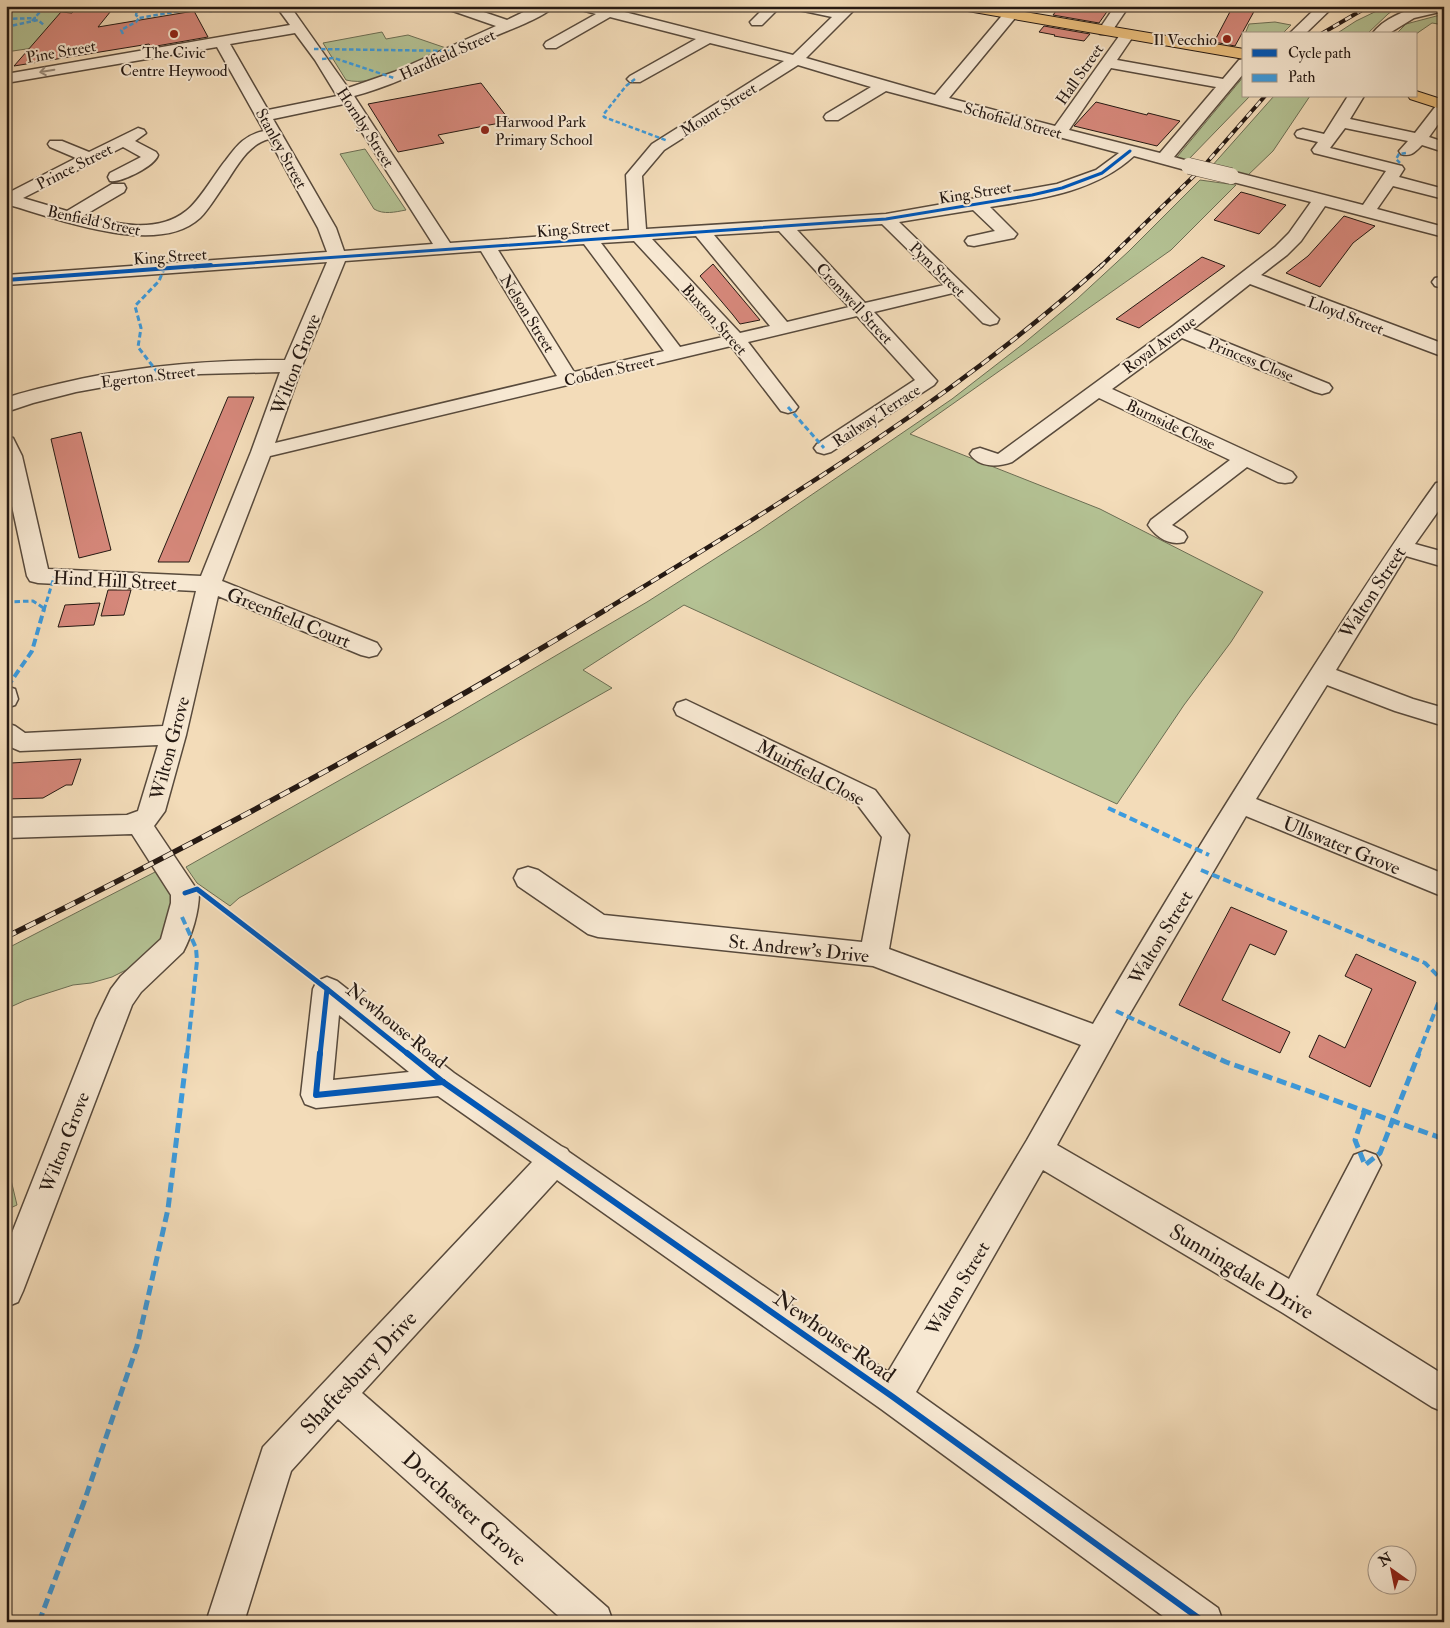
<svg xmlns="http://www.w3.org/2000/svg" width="1450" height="1628" font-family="'IM FELL Double Pica',serif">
	<rect width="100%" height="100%" fill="#f3dcb9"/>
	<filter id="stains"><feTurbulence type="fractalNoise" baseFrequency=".004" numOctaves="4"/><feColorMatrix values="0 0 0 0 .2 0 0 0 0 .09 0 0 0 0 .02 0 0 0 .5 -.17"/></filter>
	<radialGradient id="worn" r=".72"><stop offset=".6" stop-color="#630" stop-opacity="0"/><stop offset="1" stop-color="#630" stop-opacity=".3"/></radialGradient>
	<g fill="#b4c294" stroke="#6c6e54">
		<path d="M6,6H71L33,48L6,52Z"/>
		<path d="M1387,6H1399L1388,14L1367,34H1336L1356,21Z"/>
		<path d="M1444,14V25L1432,23L1416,34H1396L1406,24Z"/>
		<path d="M1275,22L1291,25L1282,34H1245L1249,24Z"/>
		<path d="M382,32L386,39L408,35L446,48C420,60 376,88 346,80L323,43Z"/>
		<path d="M1244,76V96H1250L1187,161L1177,157Z"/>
		<path d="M1274,96H1310L1273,151L1246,177L1211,167Z"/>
		<path d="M365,149L406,210C395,212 384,215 374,209L340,154Z"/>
		<path d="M1200,180L1236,185L1171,250L910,434L1100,509L1263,592L1231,642L1184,705L1117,804L684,605L583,670L612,688L239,898L230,906L197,883L186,867L448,719L647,602L760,530L952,399L1023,344L1077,299L1129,251Z"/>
		<path d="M157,871L171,893V923L152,951L132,967L112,977L91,983L73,985L26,1000L6,1009V949Z"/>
		<path d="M6,1159L17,1205L6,1210Z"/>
	</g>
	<g fill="#d6887b" stroke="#251913">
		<path d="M78,6H115L98,27L194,11L208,37L151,47L149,44L14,66L61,12L72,13Z"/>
		<path d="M1060,6H1111L1099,23L1053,15Z"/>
		<path d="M1233,6H1257L1235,46L1214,42Z"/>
		<path d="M1044,26L1090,34L1084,41L1054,36L1055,35L1039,32Z"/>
		<path d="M481,83L510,121L438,135L444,143L398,152L368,104Z"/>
		<path d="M1096,102L1147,115L1148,113L1180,121L1157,146L1074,126Z"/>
		<path d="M1241,192L1252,195L1286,205L1259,234L1214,220Z"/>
		<path d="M1344,216L1375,226L1353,243L1320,287L1286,273L1308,256Z"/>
		<path d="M1202,257L1225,266L1139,328L1116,319Z"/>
		<path d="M713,264L750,308L760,320L740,324L733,315L700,276Z"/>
		<path d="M228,397H254L189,562H158Z"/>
		<path d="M81,432L111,550L79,558L51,439Z"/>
		<path d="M108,590H131L124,615L101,616Z"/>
		<path d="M100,603L94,625L58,627L65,605Z"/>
		<path d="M81,759L72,785H66L43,798L6,799V774L11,763Z"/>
		<path d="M1231,907L1287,931L1275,955L1250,944L1222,1000L1290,1032L1280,1053L1179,1005Z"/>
		<path d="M1356,954L1416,982L1370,1087L1309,1057L1319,1035L1345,1048L1372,989L1345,976Z"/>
	</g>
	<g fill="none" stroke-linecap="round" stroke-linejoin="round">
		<g stroke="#584a3c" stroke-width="3">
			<g id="minor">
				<path d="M276,6H290L348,88L394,72L496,26L447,9L445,6H466L507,20L536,6H554C547,15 517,27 507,31C455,52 408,82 354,96L450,243L629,230L626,175L652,144L784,61L710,43L640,82H630L627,79L630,76L696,39L610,17L556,48H546L544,45L546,42L596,14L578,9L576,6H601L793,55L832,17L794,9L792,6H821L839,10L843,6H858L806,58L935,95L1005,12H1015L1017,15L1015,18L949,98L1055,126L1122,32H1132L1134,35L1117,60L1223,79L1239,60L1244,59V73L1174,157L1195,163L1197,166L1195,169L1189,171L1134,156C1095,192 1040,199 990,207L1017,234L1014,238L974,246L968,245L965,241L968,237L995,231L973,210L899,222L999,319L997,323L990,325L983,323L953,293L874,312L937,381L934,385L831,452L824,454L817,452L814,448L817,444L915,380L857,316L748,342L798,407L795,411L788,413L781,411L731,346L270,456L222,581L377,643L381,649L377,655L369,657L361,655L218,596L186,735L165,811L154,826L199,893C199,912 192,935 183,952L141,992L132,1005L23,1291L18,1302L6,1307V1248L96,1020L111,989L121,976L161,939L171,903V895L132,834L6,838V818L127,815L138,811L158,745L20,751L6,745V723L15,726L25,733L163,726L196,591L38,583L30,581L27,576L6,478V436L13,438L22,456L48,569L201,576L251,452L280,372L200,374L137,381L76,392L33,403L6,412V398C23,392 41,388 58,384C132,366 208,360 285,360L327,262L6,285V275L327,252L318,228L269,139C248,144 236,168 225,184C217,195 209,209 200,218C157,258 56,218 6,204V194L76,158L50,147L48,144L50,141H62L89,152L138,128L144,130L146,133L135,141L156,152L158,155C155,166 121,183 110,181L108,177L110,173L141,157L123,147L23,198L67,211L112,184H124L126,188L124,192L83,216C116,224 157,234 186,211C199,202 215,173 226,160C237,145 245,135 264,131L217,47L6,83V74L290,25ZM295,33L315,60L337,96L268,110L230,44ZM798,65L871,87L826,114L824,117L826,120H838L886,91L1119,153L1096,170L1057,184L886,214L646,229L642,176L664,150ZM1111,68L1216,87L1160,153L1069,130ZM344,104L433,244L344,251L336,228L273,119ZM882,224L944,285L865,303L797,230ZM779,231L849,307L787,322L714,235ZM696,236L770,326L740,333L652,239ZM634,241L723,337L680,347L601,243ZM584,244L664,351L574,372L498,250ZM481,251L557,376L275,443L302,366L345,261Z"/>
				<path d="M766,6H781L762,25H752L750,22Z"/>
				<path d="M1115,6H1129L1110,34H1100L1098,31Z"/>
				<path d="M1318,6H1334L1305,34H1289Z"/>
				<path d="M1423,6H1444V11L1414,18L1388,34H1372C1384,18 1404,11 1423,6Z"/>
				<path d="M1348,96H1364L1350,119L1415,133L1439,102L1444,100V116L1429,137L1444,142V152L1422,145C1415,152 1411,157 1401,154L1399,151L1408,141L1345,128L1330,148L1402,166L1404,169L1399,177L1444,189V199L1393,186L1377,209L1444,227V237L1325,206L1301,241L1287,255L1261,275L1444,344V357L1250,284L1193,329L1329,384L1332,388L1329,392L1322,394L1315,392L1182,338L1112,389L1292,472L1296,477L1292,482L1285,483L1278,482L1247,467L1172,525L1184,532L1187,537L1184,542C1169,546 1156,537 1148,525L1151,520L1230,460L1099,398L1012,462C998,467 979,468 970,454L973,450L980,448L998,454L1173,326L1275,247L1289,233L1311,202L1225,180L1223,176L1225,172L1231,171L1363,205L1386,171L1314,153L1312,150L1318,142L1297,137L1295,134L1297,131L1303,129L1324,134Z"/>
				<path d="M1441,277H1444V288L1435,286L1432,282L1435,278Z"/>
				<path d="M1444,482V503L1415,544L1444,552V567L1406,556L1336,670L1413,699L1444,708V726L1395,711L1327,685L1256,799L1444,874V897L1246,816L1126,1020L1057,1145L1289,1279L1354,1155L1365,1151L1376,1155L1381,1165L1316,1295L1444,1375V1412L1432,1407L1283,1313L1043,1170L916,1392L1218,1608L1223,1622H1171L881,1409L557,1180L362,1393L608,1608L613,1622H565L338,1419L291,1471L244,1622H206L263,1447L532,1162L438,1096L316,1108L305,1104L301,1095L313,989L317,981L327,977L337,981L454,1073L561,1146L567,1149L569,1152L888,1372L1027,1140L1081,1045L873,966L598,937L588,934L518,886L514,878L518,870L528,867L538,870L604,915L862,942L882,837L857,804L677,715L674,709L677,703L686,700L875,790L909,835L889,949L1093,1024C1155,917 1220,812 1287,708C1335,634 1383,556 1436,483ZM339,1015L409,1072L333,1080Z"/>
				<path d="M6,686L15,689L18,699L15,705L6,708Z"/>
			</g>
		</g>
		<g stroke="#251913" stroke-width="2">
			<g id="major">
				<path d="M955,6H989L1244,49V59L962,10Z"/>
				<path d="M1416,91L1444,100V110L1410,99L1408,96H1416Z"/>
			</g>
		</g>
		<use href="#minor" fill="#f7e8d2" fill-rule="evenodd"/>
		<use href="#major" fill="#eabe7c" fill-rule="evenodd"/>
		<g stroke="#251913" stroke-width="4">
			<g id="rail-far2">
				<path d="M1321,34L1369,6"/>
				<path d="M1100,267L1202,168L1265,96"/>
			</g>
		</g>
		<g stroke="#251913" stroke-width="4.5">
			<path id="rail-far1" d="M605,610C776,506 952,401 1102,265"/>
		</g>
		<g stroke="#251913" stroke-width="5.5">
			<path id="rail" d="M6,937C211,836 411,728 607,609"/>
		</g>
		<use href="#rail-far2" stroke="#f7e8d2" stroke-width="2.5" stroke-dasharray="7" stroke-linecap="butt"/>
		<use href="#rail-far1" stroke="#f7e8d2" stroke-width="3" stroke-dasharray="9" stroke-linecap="butt"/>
		<use href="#rail" stroke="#f7e8d2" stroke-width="4" stroke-dasharray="11" stroke-linecap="butt"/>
		<g stroke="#584a3c" stroke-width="17" stroke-linecap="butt">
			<path id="minor-bridge" d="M1189,166L1231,176"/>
		</g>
		<use href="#minor-bridge" stroke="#f7e8d2" stroke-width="16"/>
		<g stroke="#3c9bde" stroke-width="2.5" stroke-dasharray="4.5 2.5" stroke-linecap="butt">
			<path d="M138,6L136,15L139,18L192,9L212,11"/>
			<path d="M6,19L36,18"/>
			<path d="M32,21L45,6"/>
			<path d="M6,27L38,20L45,26"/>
			<path d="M123,34L121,30L136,22L139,18"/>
			<path d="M314,49L453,51"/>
			<path d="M322,59L334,58L394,78"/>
			<path d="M635,79L626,86L603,115L604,117L668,141"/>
			<path d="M1400,163L1396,159L1399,154L1406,153"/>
		</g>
		<g stroke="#3c9bde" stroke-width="3" stroke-dasharray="5.5 3" stroke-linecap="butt">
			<path d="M158,373L138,347L141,328L135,306L159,281L164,269"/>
			<path d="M788,407L824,448"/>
			<path d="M6,602L33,601L45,609"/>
			<path d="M44,610L54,577"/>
		</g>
		<g stroke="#3c9bde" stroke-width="4" stroke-dasharray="8 4" stroke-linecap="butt">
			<path d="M6,685L10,683L32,651L44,609"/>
			<path d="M1108,808L1209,855"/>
			<path d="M1201,870L1425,963L1444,982"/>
			<path d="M182,917L196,948L197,961L187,1055"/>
			<path d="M1116,1011L1210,1055"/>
			<path d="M1418,1055L1444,988"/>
		</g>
		<g stroke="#3c9bde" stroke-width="5" stroke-dasharray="10 5" stroke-linecap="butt">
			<path d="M1207,1053L1226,1062L1444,1139"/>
			<path d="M1365,1110L1355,1140L1365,1165L1380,1153L1419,1053"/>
			<path d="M39,1622L84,1502L137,1346L168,1209L187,1053"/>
		</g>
		<g stroke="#f7e8d2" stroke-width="5">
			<path id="cycleway-far3" d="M194,267L886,219L1032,195L1062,188L1102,173L1130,151"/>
		</g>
		<g stroke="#f7e8d2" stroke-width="6">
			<path id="cycleway-far2" d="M6,280L211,265"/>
		</g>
		<g stroke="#f7e8d2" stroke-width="8">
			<g id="cycleway-far1">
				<path d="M185,893L197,889L327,989"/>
				<path d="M320,1055L327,989L409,1055"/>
			</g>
		</g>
		<g stroke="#f7e8d2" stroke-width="9">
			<g id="cycleway">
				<path d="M320,1053L316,1095L443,1082"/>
				<path d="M407,1053L443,1082"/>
				<path d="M443,1082L893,1397L1204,1622"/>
			</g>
		</g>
		<use href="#cycleway-far3" stroke="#0057b8" stroke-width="3"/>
		<use href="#cycleway-far2" stroke="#0057b8" stroke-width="4"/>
		<use href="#cycleway-far1" stroke="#0057b8" stroke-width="5"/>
		<use href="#cycleway" stroke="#0057b8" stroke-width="6"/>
	</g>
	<defs><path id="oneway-shaft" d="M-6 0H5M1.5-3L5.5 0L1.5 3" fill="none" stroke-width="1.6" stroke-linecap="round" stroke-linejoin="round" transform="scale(1.25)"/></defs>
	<use stroke="#988b7c" href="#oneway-shaft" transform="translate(47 71) rotate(170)"/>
	<g fill="#8f2418" stroke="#f7e8d2" stroke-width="2">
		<circle cx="174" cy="34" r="5"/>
		<circle cx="1227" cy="39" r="5"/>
		<circle cx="485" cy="130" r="5"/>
	</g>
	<g text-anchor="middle" stroke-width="4" stroke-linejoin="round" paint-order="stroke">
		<g font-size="16" fill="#251913" stroke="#f7e8d2" text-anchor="end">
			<text x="1217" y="45">Il Vecchio</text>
			<text x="174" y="58" text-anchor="middle">The Civic<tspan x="174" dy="18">Centre Heywood</tspan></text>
			<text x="495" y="127" text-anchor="start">Harwood Park<tspan x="495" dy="18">Primary School</tspan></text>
		</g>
		<g font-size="16" fill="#251913" stroke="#f7e8d2">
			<text transform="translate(61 51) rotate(-10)" y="6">Pine Street</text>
			<text transform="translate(447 54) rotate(-24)" y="6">Hardfield Street</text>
			<text transform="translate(1079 74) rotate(-55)" y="6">Hall Street</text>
			<text transform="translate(718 109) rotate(-32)" y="6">Mount Street</text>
			<text transform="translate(1013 120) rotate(15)" y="6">Schofield Street</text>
			<text transform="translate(366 127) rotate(57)" y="6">Hornby Street</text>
			<text transform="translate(282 148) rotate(61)" y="6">Stanley Street</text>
			<text transform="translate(74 166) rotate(-27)" y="6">Prince Street</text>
			<text transform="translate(975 192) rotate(-9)" y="6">King Street</text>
			<text transform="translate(94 220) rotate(12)" y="6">Benfield Street</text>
			<text transform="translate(573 228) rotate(-5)" y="6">King Street</text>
			<text transform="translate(170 256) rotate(-4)" y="6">King Street</text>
			<text transform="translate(938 269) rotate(44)" y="6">Pym Street</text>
			<text transform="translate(855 303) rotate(47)" y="6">Cromwell Street</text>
			<text transform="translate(528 313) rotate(58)" y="6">Nelson Street</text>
			<text transform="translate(1346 315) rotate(21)" y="6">Lloyd Street</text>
			<text transform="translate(715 319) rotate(48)" y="6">Buxton Street</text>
			<text transform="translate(1159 344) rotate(-36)" y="6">Royal Avenue</text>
			<text transform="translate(1251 359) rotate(22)" y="6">Princess Close</text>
			<text transform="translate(609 370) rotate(-13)" y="6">Cobden Street</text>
			<text transform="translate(148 376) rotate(-7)" y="6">Egerton Street</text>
			<text transform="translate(876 415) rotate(-33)" y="6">Railway Terrace</text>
			<text transform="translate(1171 424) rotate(25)" y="6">Burnside Close</text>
		</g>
		<g font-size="19" fill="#251913" stroke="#f7e8d2">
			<text transform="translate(295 364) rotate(-69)" y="7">Wilton Grove</text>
			<text transform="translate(115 580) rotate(3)" y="7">Hind Hill Street</text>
			<text transform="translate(1372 592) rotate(-57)" y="7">Walton Street</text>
			<text transform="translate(289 617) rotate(22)" y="7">Greenfield Court</text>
			<text transform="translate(169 748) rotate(-75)" y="7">Wilton Grove</text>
			<text transform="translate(811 772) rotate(28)" y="7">Muirfield Close</text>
			<text transform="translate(1342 845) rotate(22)" y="7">Ullswater Grove</text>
			<text transform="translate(1160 937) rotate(-59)" y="7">Walton Street</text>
			<text transform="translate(799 948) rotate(6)" y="7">St. Andrew's Drive</text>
			<text transform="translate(397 1025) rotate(39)" y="7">Newhouse Road</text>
			<text transform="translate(64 1142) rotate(-69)" y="7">Wilton Grove</text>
			<text transform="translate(957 1288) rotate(-59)" y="7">Walton Street</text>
		</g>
		<g font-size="22" fill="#251913" stroke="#f7e8d2">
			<text transform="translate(1242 1271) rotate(31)" y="8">Sunningdale Drive</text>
			<text transform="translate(835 1336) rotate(35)" y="8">Newhouse Road</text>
			<text transform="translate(358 1372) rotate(-47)" y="8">Shaftesbury Drive</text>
			<text transform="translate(465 1508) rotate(42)" y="8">Dorchester Grove</text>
		</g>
	</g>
	<rect width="1450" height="1628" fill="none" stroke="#f3dcb9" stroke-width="25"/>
	<rect x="8" y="8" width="1435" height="1613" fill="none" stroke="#251913" stroke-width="2.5"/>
	<rect x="12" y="12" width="1425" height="1603" fill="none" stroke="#251913"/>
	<rect x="1242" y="32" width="175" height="65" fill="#f7e8d2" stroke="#a39586"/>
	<rect x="1252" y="49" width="25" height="8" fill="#0057b8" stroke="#a39586"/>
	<text x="1288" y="58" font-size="15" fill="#251913">Cycle path</text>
	<rect x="1252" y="74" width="25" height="8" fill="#3c9bde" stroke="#a39586"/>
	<text x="1288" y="82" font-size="15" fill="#251913">Path</text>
	<g transform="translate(1392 1570) rotate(327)"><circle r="24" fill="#f7e8d2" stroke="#a39586"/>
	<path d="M0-4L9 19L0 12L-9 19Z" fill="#8f2418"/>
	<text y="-8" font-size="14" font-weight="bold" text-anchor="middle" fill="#251913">N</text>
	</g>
	<rect width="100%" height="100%" filter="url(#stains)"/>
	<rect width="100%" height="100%" fill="url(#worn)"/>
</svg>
